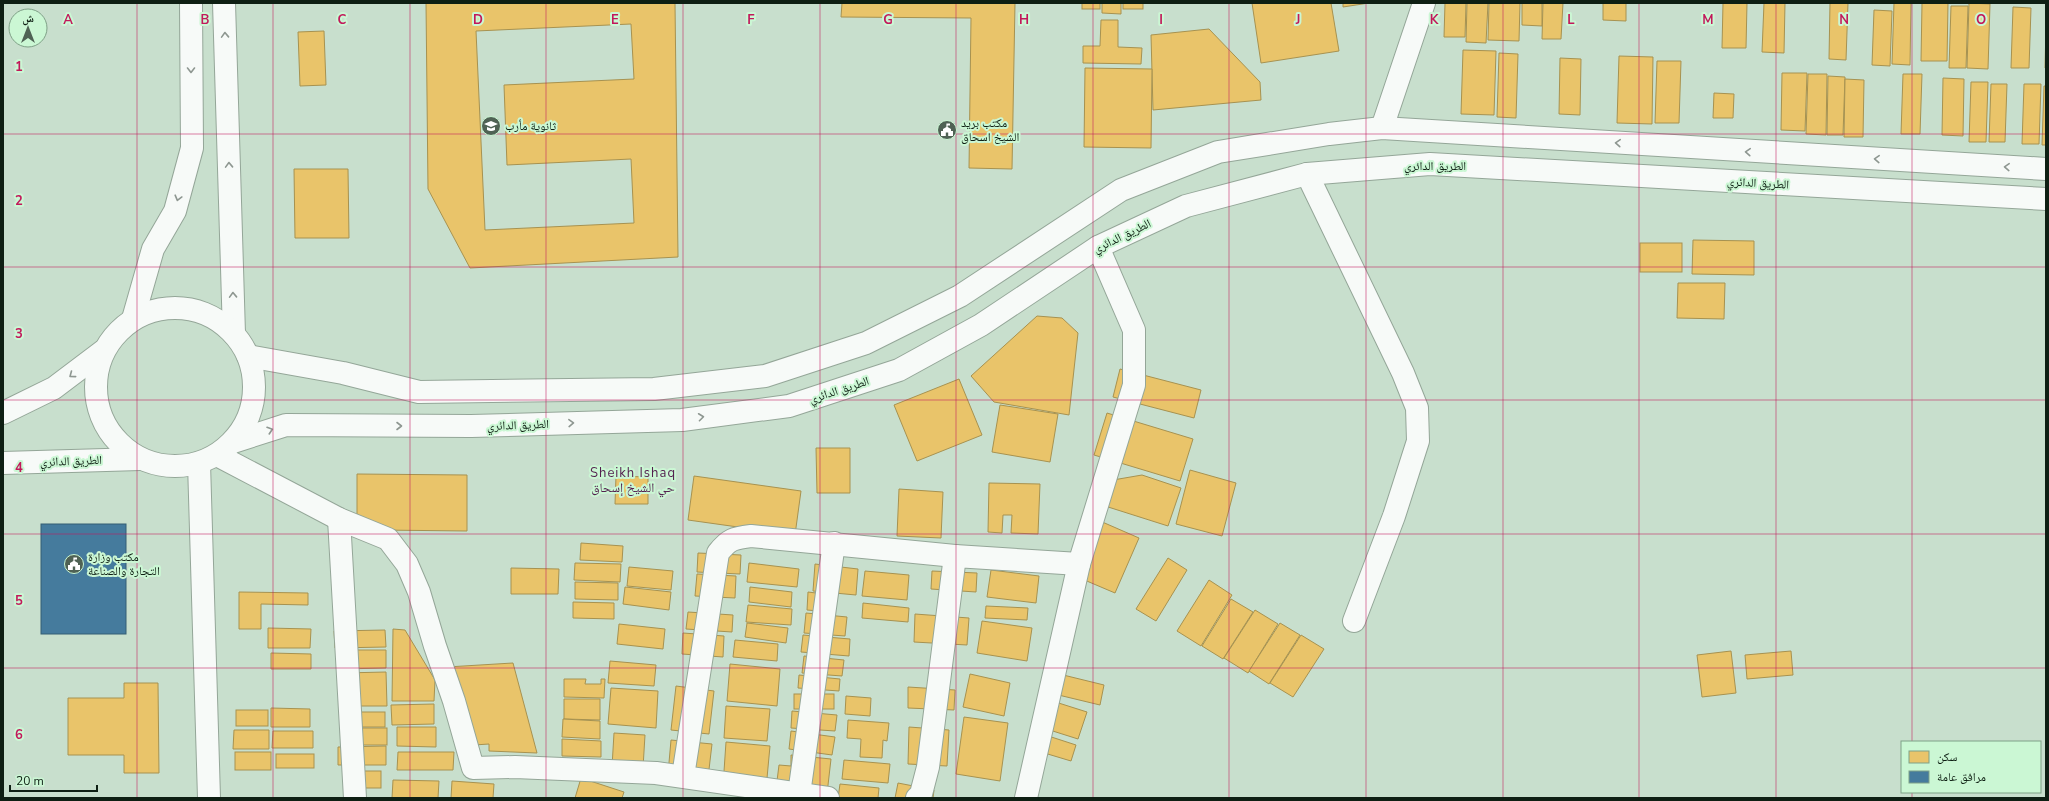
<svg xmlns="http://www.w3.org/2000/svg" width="2049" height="801" font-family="'Nunito Sans','Noto Naskh Arabic',sans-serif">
	<rect width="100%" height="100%" fill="#c8dfcd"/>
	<g fill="#e9c46a" stroke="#a79250" fill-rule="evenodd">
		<path d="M426,3H675L678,257L470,268L428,189ZM631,24L634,79L504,85L507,165L631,159L634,223L485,230L476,31Z"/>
		<path d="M842,3H1015L1012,169L969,168L971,18L841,17Z"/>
		<rect x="1082" y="3" width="18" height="6"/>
		<path d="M1102,3H1121V14L1102,13Z"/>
		<rect x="1123" y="3" width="20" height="6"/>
		<path d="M1252,3H1331L1339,51L1261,63Z"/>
		<path d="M1343,3H1369L1343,7Z"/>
		<path d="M1445,3H1466L1465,37H1444Z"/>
		<path d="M1467,3H1488L1486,43L1466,42Z"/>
		<path d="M1489,3H1520L1519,41L1488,40Z"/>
		<path d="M1522,3H1542V26L1522,25Z"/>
		<path d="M1543,3H1563L1561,39H1542Z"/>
		<path d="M1603,3H1626V21L1603,20Z"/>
		<path d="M1723,3H1747L1746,48H1722Z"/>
		<path d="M1764,3H1785L1784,53L1762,52Z"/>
		<path d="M1830,3H1848L1846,60L1829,59Z"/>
		<path d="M1894,3H1911L1910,65L1892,64Z"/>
		<path d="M1922,3H1948L1947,61H1921Z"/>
		<path d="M1969,3L1990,4L1988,69L1967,68Z"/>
		<path d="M1951,6H1968L1966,68H1949Z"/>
		<path d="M2013,7L2031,8L2029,68H2011Z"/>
		<path d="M1874,10L1892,11L1890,66L1872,65Z"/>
		<path d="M1101,20H1118V47L1142,48L1141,64L1083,63V46H1100Z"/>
		<path d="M2046,26V68H2045Z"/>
		<path d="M1209,29L1260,82L1261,100L1153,110L1151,35Z"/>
		<path d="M324,31L326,85L300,86L298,32Z"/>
		<path d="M1463,50L1496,51L1494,115L1461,114Z"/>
		<path d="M1499,53L1518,54L1516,118L1497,117Z"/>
		<path d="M1619,56L1653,57L1652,124L1617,123Z"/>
		<path d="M1560,58L1581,59L1580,115L1559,114Z"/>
		<path d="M1657,61H1681L1679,123H1655Z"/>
		<path d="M1085,68L1152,69L1151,148L1084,147Z"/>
		<path d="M1782,73H1807L1805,131L1781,130Z"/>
		<path d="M1808,74H1827L1826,135L1806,134Z"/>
		<path d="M1903,74H1922L1920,134H1901Z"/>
		<path d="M1828,76L1845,77L1843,135H1827Z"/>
		<path d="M1943,78L1964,79L1963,136L1942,135Z"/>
		<path d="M1845,79L1864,80L1863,137H1844Z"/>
		<path d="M1971,82H1988L1986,142H1969Z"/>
		<path d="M1991,84H2007L2005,142H1989Z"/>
		<path d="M2024,84H2041L2039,144H2022Z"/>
		<path d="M2044,86H2046V145H2042Z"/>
		<path d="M1714,93L1734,94L1733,118H1713Z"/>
		<path d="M294,169H348L349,238H295Z"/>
		<path d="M1693,240L1754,241V275L1692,274Z"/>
		<rect x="1640" y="243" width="42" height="29"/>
		<path d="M1678,283H1725L1724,319L1677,318Z"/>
		<path d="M1037,316L1062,318L1078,333L1069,415L994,402L971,376Z"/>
		<path d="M1120,369L1201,390L1194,418L1113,397Z"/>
		<path d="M959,379L982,435L917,461L894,405Z"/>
		<path d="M1000,405L1058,414L1050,462L992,452Z"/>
		<path d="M1107,413L1193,439L1180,481L1094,455Z"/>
		<path d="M816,448H850V493H817Z"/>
		<path d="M1190,470L1236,483L1222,536L1176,524Z"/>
		<path d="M357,474L467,475V531L379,530L357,519Z"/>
		<path d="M1142,475L1181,488L1168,526L1105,506L1113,480Z"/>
		<path d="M616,476L648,477V504H615Z"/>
		<path d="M694,476L801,491L795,535L688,520Z"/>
		<path d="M989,483L1040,484L1038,534L1011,533L1012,515H1003L1002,533L988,532Z"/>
		<path d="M899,489L943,492L941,538L897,536Z"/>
		<path d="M1100,521L1139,538L1115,593L1075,576Z"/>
		<path d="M581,543L623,546L622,562L580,560Z"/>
		<path d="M698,553L741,555L740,574L697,572Z"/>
		<path d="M1168,558L1187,570L1156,621L1136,609Z"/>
		<path d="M575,563L621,564L620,582L574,580Z"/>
		<path d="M749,563L799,569L797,587L747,582Z"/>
		<path d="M815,564L858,569L856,595L813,591Z"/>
		<path d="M629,567L673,571L671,590L627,586Z"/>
		<path d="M511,568L559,569L558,594H511Z"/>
		<path d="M991,570L1039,576L1036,603L987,597Z"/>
		<path d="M865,571L909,575L907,600L862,596Z"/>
		<path d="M932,571L977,573L976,592L931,589Z"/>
		<path d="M697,574L736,576L735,598L695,596Z"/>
		<path d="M1209,580L1232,595L1201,646L1177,631Z"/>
		<path d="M575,582L618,583V600L575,599Z"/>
		<path d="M625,587L671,592L669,610L623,604Z"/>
		<path d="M750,587L792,592L791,607L749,602Z"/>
		<path d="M239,592L308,593V605L261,604V629H239Z"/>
		<path d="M808,592L832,595L831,612L807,610Z"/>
		<path d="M1231,599L1253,612L1223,659L1202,646Z"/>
		<path d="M573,602L614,603V619L573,618Z"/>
		<path d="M863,603L909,608L908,622L862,618Z"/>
		<path d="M748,605L792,609L791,625L746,622Z"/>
		<path d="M986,606L1028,608L1027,620L985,618Z"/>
		<path d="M1255,610L1278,624L1248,673L1224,658Z"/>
		<path d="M688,612L733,615L732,632L686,629Z"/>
		<path d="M806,613L847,617L845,636L804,633Z"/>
		<path d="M915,614L969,618L967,645L914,642Z"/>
		<path d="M982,621L1032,628L1027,661L977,653Z"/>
		<path d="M747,623L788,628L786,643L745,637Z"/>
		<path d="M1280,623L1300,635L1269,684L1249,671Z"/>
		<path d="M619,624L665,629L663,649L617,644Z"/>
		<path d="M268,628L311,629L310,648H268Z"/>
		<path d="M393,629L405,630L435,680L434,701H392Z"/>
		<path d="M385,630L386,647L335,648L334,631Z"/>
		<path d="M683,633L724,636L723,657L682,654Z"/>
		<path d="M803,635L850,639L849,656L801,652Z"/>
		<path d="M1301,635L1324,649L1293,697L1270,683Z"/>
		<path d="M735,640L778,644L777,661L733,657Z"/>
		<path d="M340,650H386V668L340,669Z"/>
		<path d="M1731,651L1736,693L1702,697L1697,655Z"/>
		<path d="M1791,651L1793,675L1747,679L1745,655Z"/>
		<path d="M271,653L311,654V669H271Z"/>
		<path d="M804,656L844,660L842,676L802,673Z"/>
		<path d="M610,661L656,665L654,686L608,683Z"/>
		<path d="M513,663L537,753L489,751V744L474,745L447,667Z"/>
		<path d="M730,664L780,669L777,706L727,701Z"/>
		<path d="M386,672L387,706H356L343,673Z"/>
		<path d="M1051,672L1104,685L1100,705L1046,692Z"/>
		<path d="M970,674L1010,683L1004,716L963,707Z"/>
		<path d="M799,675L840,679L839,691L798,688Z"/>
		<path d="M564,679H586L585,684H601V679H605L604,698L564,697Z"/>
		<path d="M124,683H158L159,773H124V755H68V698H124Z"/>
		<path d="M676,686L714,691L709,734L671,730Z"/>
		<path d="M908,687L955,690L954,710L908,708Z"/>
		<path d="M611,688L658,691L656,728L608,724Z"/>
		<rect x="794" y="694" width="40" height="15"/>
		<path d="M846,696L871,698L870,716L845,714Z"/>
		<path d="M564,699H600V720L564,719Z"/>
		<path d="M1046,699L1087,712L1078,739L1037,726Z"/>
		<path d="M434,704V724L392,725L391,705Z"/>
		<path d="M726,706L770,709L767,741L724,738Z"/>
		<path d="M271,708L310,709V727H271Z"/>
		<rect x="236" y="710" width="32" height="16"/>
		<path d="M792,711L837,715L835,731L791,728Z"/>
		<rect x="341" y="712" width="44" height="15"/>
		<path d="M964,717L1008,723L1000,781L956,774Z"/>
		<path d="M563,719L600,721V739L562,737Z"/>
		<path d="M848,720L889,723L887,741L883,740L882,758L860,757L861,739L847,738Z"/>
		<path d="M397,727H436V747L397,746Z"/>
		<path d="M909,727L949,730L947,766L908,764Z"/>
		<rect x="342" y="728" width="45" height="17"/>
		<path d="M234,730H269V749H233Z"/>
		<path d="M273,731H313V748H272Z"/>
		<path d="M791,731L835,737L832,755L789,749Z"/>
		<path d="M1036,732L1076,745L1071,761L1031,749Z"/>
		<path d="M614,733L645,735L643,768L612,767Z"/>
		<path d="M562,739L601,741V757L562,756Z"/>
		<path d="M671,740L712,744L708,778L668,774Z"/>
		<path d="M726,742L770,746L766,789L723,786Z"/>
		<path d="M386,746V765H338V747Z"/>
		<rect x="235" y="752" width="36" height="18"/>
		<path d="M398,752H454L453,770H397Z"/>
		<rect x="276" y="754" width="38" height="14"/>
		<path d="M791,755L831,759L827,794L776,789L779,765L791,766Z"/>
		<path d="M844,760L890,764L888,783L842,779Z"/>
		<rect x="344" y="771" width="37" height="17"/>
		<path d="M581,778L624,792L622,798H575Z"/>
		<path d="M393,780L439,781L438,798H392Z"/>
		<path d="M452,781L494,784L493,798H451Z"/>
		<path d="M898,783L934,790L933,798H895Z"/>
		<path d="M840,784L879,788L878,798H838Z"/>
	</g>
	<rect fill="#457b9d" stroke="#345f74" x="41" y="524" width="85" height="110"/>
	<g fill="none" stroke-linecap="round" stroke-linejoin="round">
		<g stroke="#94a698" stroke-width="24">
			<g id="minor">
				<path d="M1382,128L1424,3"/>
				<path d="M1307,174L1403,373L1417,408L1418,441L1394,516L1354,621"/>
				<path d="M217,455L339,519L388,539L407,564L419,592L435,646L454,701L473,768L515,767L656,773L828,798"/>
				<path d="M339,519L355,798"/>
				<path d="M683,776L718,553C729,539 734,538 751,536L955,556"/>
				<path d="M799,794L834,543"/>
				<path d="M917,798L921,794L928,767L955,556L1079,564"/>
				<path d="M1026,798L1079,564L1134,385V330L1098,247"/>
			</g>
		</g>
		<g stroke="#94a698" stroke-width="24">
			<g id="tertiary">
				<path d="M224,3L234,334"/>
				<path d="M133,319L153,249L175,211L192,148L191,3"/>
				<path d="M199,463L209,798"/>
			</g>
		</g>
		<g stroke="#94a698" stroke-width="24">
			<g id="secondary">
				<circle cx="175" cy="387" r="79"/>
				<path d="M248,356L343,373L419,392L654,389L765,376L866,343L960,296L1121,190L1218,152L1329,134L1382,128L2046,169"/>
				<path d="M3,413L54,388L103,351"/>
				<path d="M233,442L286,425L471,426L682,420L789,406L899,370L981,325L1098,247L1186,206L1307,174L1430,164L2046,199"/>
				<path d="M3,463L140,459"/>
			</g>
		</g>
		<use href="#minor" stroke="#f7faf8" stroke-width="22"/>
		<use href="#tertiary" stroke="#f7faf8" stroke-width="22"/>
		<use href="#secondary" stroke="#f7faf8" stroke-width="22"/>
	</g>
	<defs><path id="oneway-chevron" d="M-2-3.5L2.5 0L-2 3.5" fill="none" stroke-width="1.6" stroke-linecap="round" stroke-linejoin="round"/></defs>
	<g stroke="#8e9791">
		<use href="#oneway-chevron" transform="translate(225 35) rotate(-92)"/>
		<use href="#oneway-chevron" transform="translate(191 70) rotate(90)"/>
		<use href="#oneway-chevron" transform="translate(1618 143) rotate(-176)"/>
		<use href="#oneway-chevron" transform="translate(1748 152) rotate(-176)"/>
		<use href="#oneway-chevron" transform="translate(1877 159) rotate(-177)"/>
		<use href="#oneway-chevron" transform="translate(229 165) rotate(-92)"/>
		<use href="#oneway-chevron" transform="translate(2007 167) rotate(-177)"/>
		<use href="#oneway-chevron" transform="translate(178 198) rotate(105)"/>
		<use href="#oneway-chevron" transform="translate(233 295) rotate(-92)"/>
		<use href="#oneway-chevron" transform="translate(72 375) rotate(143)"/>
		<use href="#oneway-chevron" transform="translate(701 417) rotate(-7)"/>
		<use href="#oneway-chevron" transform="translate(571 423) rotate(-2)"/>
		<use href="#oneway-chevron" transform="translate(399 426)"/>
		<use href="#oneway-chevron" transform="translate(270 430) rotate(-18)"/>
	</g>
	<path fill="none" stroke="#c2185b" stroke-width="1" stroke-opacity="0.55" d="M137,3V798M273,3V798M410,3V798M546,3V798M683,3V798M820,3V798M956,3V798M1093,3V798M1229,3V798M1366,3V798M1503,3V798M1639,3V798M1776,3V798M1912,3V742M3,134H2046M3,267H2046M3,400H2046M3,534H2046M3,668H2046M1912,792V798"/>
	<defs>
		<g id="school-disc" transform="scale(1)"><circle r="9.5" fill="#4f6254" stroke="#cbf7d4"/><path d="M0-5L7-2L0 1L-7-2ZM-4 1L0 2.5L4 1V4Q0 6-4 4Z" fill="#fff"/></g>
		<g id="civic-disc" transform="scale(1)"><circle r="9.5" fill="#4f6254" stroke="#cbf7d4"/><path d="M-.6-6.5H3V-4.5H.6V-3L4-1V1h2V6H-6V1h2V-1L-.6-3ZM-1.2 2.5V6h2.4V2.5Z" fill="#fff"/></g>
	</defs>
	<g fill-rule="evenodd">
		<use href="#school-disc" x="491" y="126"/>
		<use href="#civic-disc" x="947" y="130"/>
		<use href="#civic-disc" x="74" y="564"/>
	</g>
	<g text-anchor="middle" stroke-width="4" stroke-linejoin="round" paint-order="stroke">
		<g font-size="12" fill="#0e1f13" stroke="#cbf7d4" text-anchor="start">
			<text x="961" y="127">مكتب بريد<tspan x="961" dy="14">الشيخ اسحاق</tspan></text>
			<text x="505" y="130">ثانوية مأرب</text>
			<text x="88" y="561">مكتب وزارة<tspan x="88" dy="14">التجارة والصناعة</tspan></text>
		</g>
		<g font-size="12" fill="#0e1f13" stroke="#cbf7d4">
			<text x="1435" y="170">الطريق الدائري</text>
			<text transform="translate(1758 183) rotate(3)" y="4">الطريق الدائري</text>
			<text transform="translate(1122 236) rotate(-26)" y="4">الطريق الدائري</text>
			<text transform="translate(839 390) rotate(-18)" y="4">الطريق الدائري</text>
			<text transform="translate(518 425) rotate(-2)" y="4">الطريق الدائري</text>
			<text transform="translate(71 461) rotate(-2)" y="4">الطريق الدائري</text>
		</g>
		<g font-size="13" letter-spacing="1" fill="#531f4e" stroke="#cbf7d4">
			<text x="633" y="477">Sheikh Ishaq<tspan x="633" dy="15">حي الشيخ إسحاق</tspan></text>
		</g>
	</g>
	<g font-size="13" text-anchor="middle" font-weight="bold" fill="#c2185b" stroke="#cbf7d4" stroke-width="4" stroke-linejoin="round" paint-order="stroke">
		<text x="68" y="24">A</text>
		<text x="205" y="24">B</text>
		<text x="342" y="24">C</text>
		<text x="478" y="24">D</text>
		<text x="615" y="24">E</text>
		<text x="751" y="24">F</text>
		<text x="888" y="24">G</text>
		<text x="1024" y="24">H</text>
		<text x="1161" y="24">I</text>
		<text x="1298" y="24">J</text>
		<text x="1434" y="24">K</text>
		<text x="1571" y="24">L</text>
		<text x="1708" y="24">M</text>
		<text x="1844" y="24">N</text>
		<text x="1981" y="24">O</text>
		<text x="19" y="71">1</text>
		<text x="19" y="205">2</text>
		<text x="19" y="338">3</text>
		<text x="19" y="472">4</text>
		<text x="19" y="605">5</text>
		<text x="19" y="739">6</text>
	</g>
	<rect width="2049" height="801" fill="none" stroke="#0e1f13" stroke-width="8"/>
	<rect x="1901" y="741" width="140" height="52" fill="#cbf7d4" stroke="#7fa187"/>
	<rect x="1909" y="751" width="20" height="12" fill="#e9c46a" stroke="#7fa187"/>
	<text x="1937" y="761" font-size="12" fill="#0e1f13">سكن</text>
	<rect x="1909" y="771" width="20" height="12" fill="#457b9d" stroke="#7fa187"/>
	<text x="1937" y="781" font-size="12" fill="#0e1f13">مرافق عامة</text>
	<g transform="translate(28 28)"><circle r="19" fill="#cbf7d4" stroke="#7fa187"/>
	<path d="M0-3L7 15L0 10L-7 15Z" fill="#4f6254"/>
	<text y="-6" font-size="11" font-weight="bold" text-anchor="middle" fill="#0e1f13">ش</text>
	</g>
	<path d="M10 785v6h87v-6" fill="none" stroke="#0e1f13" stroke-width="2"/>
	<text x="16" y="785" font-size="12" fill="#0e1f13" stroke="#cbf7d4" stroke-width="3" paint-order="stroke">20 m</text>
</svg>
